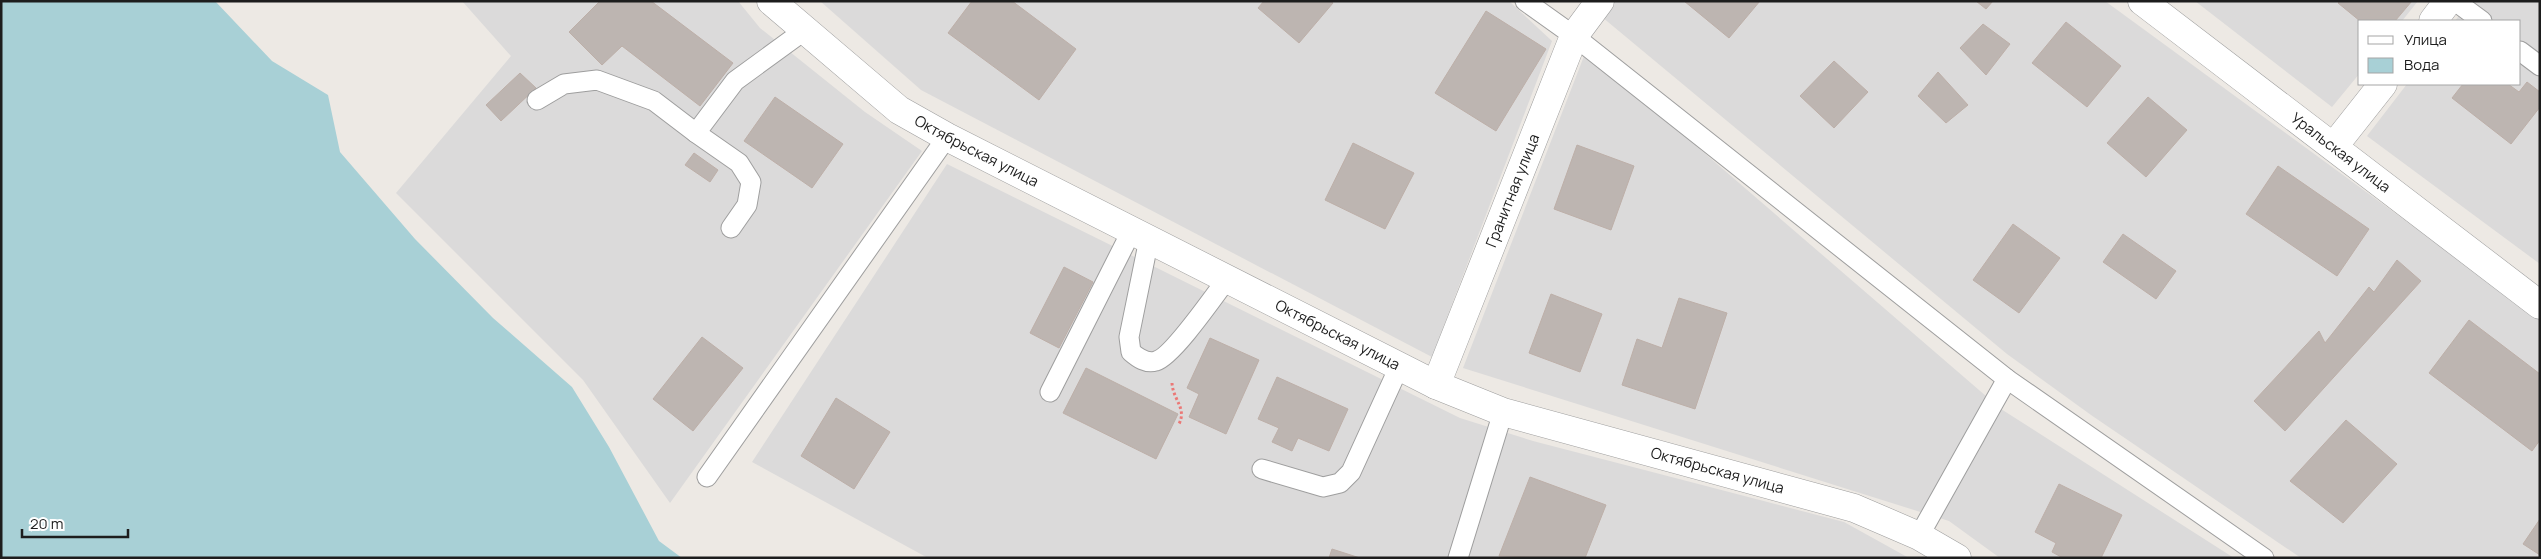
<svg xmlns="http://www.w3.org/2000/svg" width="2541" height="559" font-family="Manrope,sans-serif">
	<rect width="100%" height="100%" fill="#ede9e4"/>
	<g fill="#dbdada">
		<path d="M462,1H738L760,28L865,112L922,151L670,503L583,380L396,193L511,56Z"/>
		<path d="M820,1H1509L1552,41L1432,357L921,90Z"/>
		<path d="M1615,1H2105L2540,319V558H2301L2091,415L2007,354L1602,17Z"/>
		<path d="M2195,1H2418L2402,21H2360V73L2332,107Z"/>
		<path d="M2470,1H2540V264L2367,136L2407,84H2520V21H2455Z"/>
		<path d="M1586,51L2001,409L2234,558H2000L1949,521L1463,368Z"/>
		<path d="M947,164L1460,418L1533,441L1844,522L1909,558H928L752,462Z"/>
	</g>
	<path fill="#a8d0d6" d="M1,1H215L272,61L328,95L340,152L415,239L493,318L572,387L609,447L659,541L682,558H1Z"/>
	<g fill="#bdb5b1" stroke="#bdafa8">
		<path d="M600,1H651L733,63L700,106L622,46L602,65L569,32Z"/>
		<path d="M972,1H1012L1076,49L1039,100L948,33Z"/>
		<path d="M1264,1H1330L1333,3L1299,43L1258,8Z"/>
		<path d="M1684,1H1760L1729,38Z"/>
		<path d="M1976,1H1993L1986,9Z"/>
		<path d="M2340,1H2412L2395,21H2360L2338,3Z"/>
		<path d="M1486,11L1546,49L1496,131L1435,93Z"/>
		<path d="M2066,22L2121,66L2087,107L2032,63Z"/>
		<path d="M1983,24L2010,44L1986,75L1960,48Z"/>
		<path d="M1834,61L1868,92L1834,128L1800,96Z"/>
		<path d="M1938,72L1968,105L1946,123L1918,96Z"/>
		<path d="M520,73L536,88L501,121L486,105Z"/>
		<path d="M2527,82L2540,92V107L2511,144L2452,98L2463,84H2508L2519,92Z"/>
		<path d="M775,97L843,144L812,188L744,141Z"/>
		<path d="M2148,97L2187,130L2146,177L2107,143Z"/>
		<path d="M1353,143L1414,173L1385,229L1325,200Z"/>
		<path d="M1577,145L1634,166L1611,230L1554,209Z"/>
		<path d="M694,153L718,170L710,182L685,165Z"/>
		<path d="M2278,166L2369,229L2337,276L2246,214Z"/>
		<path d="M2013,224L2060,258L2019,313L1973,280Z"/>
		<path d="M2123,234L2176,271L2156,299L2103,262Z"/>
		<path d="M2397,260L2421,281L2285,431L2254,401L2319,331L2325,343L2369,287L2374,292Z"/>
		<path d="M1064,267L1093,282L1059,348L1030,333Z"/>
		<path d="M1551,294L1602,314L1580,372L1529,353Z"/>
		<path d="M1679,298L1727,313L1695,409L1622,385L1637,339L1662,348Z"/>
		<path d="M2469,320L2540,374V440L2532,451L2429,373Z"/>
		<path d="M702,337L743,368L693,431L653,399Z"/>
		<path d="M1210,338L1259,360L1226,434L1189,417L1199,394L1187,388Z"/>
		<path d="M1086,368L1178,414L1156,459L1063,413Z"/>
		<path d="M1277,377L1348,409L1329,451L1298,438L1292,451L1272,442L1279,428L1258,419Z"/>
		<path d="M836,398L890,432L854,489L801,456Z"/>
		<path d="M2346,420L2397,464L2343,523L2290,481Z"/>
		<path d="M1530,477L1606,505L1585,558L1499,556Z"/>
		<path d="M2059,484L2122,515L2101,558H2063L2052,552L2056,543L2035,532Z"/>
		<path d="M2540,519V555L2523,544Z"/>
		<path d="M1332,549L1360,558H1329Z"/>
	</g>
	<g fill="none" stroke-linecap="round" stroke-linejoin="round">
		<g stroke="#9e9e9e" stroke-width="21">
			<g id="service">
				<path d="M1525,1L1574,36L2007,379L2264,558"/>
				<path d="M2455,1L2482,21"/>
				<path d="M2520,51L2540,66"/>
				<path d="M537,100L564,84L597,80L654,101L696,133"/>
				<path d="M731,228L747,205L751,182L739,163L696,133L735,81L805,30"/>
				<path d="M1149,239L1129,337L1131,352C1138,358 1146,364 1156,361C1172,357 1215,295 1227,279"/>
				<path d="M1050,392L1132,230"/>
				<path d="M1262,469L1323,487L1340,483L1351,472L1399,367"/>
				<path d="M707,477L947,137"/>
				<path d="M1919,536L2007,379"/>
				<path d="M1458,558L1503,412"/>
			</g>
		</g>
		<g stroke="#9e9e9e" stroke-width="29">
			<g id="minor">
				<path id="s1" d="M771,1L899,110L947,137L1436,385L1503,412L1854,508L1919,536L1957,558"/>
				<path id="s2" d="M2142,1L2540,305"/>
				<path d="M2433,21L2448,1"/>
				<path d="M2334,146L2383,84"/>
				<path id="s3" d="M1436,385L1574,36L1600,1"/>
			</g>
		</g>
		<path stroke="#eb7876" stroke-width="3" stroke-dasharray="2.5 2.5" stroke-linecap="butt" d="M1172,383C1173,400 1187,408 1179,424"/>
		<use href="#service" stroke="#fff" stroke-width="19"/>
		<use href="#minor" stroke="#fff" stroke-width="28"/>
	</g>
	<g text-anchor="middle" stroke-width="4" stroke-linejoin="round" paint-order="stroke">
		<g font-size="15" fill="#1d1d1d" stroke="#fff">
			<text dy="5" stroke="none"><textPath href="#s1" startOffset="256">Октябрьская улица</textPath></text>
			<text dy="5" stroke="none"><textPath href="#s2" startOffset="250">Уральская улица</textPath></text>
			<text dy="5" stroke="none"><textPath href="#s3" startOffset="209">Гранитная улица</textPath></text>
			<text dy="5" stroke="none"><textPath href="#s1" startOffset="661">Октябрьская улица</textPath></text>
			<text dy="5" stroke="none"><textPath href="#s1" startOffset="1066">Октябрьская улица</textPath></text>
		</g>
	</g>
	<rect width="2541" height="559" fill="none" stroke="#1d1d1d" stroke-width="5"/>
	<rect x="2358" y="20" width="162" height="65" fill="#ffffff" stroke="#a5a5a5"/>
	<rect x="2368" y="36" width="25" height="8" fill="#ffffff" stroke="#a5a5a5"/>
	<text x="2404" y="45" font-size="15" fill="#1d1d1d">Улица</text>
	<rect x="2368" y="58" width="25" height="15" fill="#a8d0d6" stroke="#a5a5a5"/>
	<text x="2404" y="70" font-size="15" fill="#1d1d1d">Вода</text>
	<path d="M22 529v8h106v-8" fill="none" stroke="#1d1d1d" stroke-width="2.5"/>
	<text x="30" y="529" font-size="15" fill="#1d1d1d" stroke="#ffffff" stroke-width="4" paint-order="stroke">20 m</text>
</svg>
